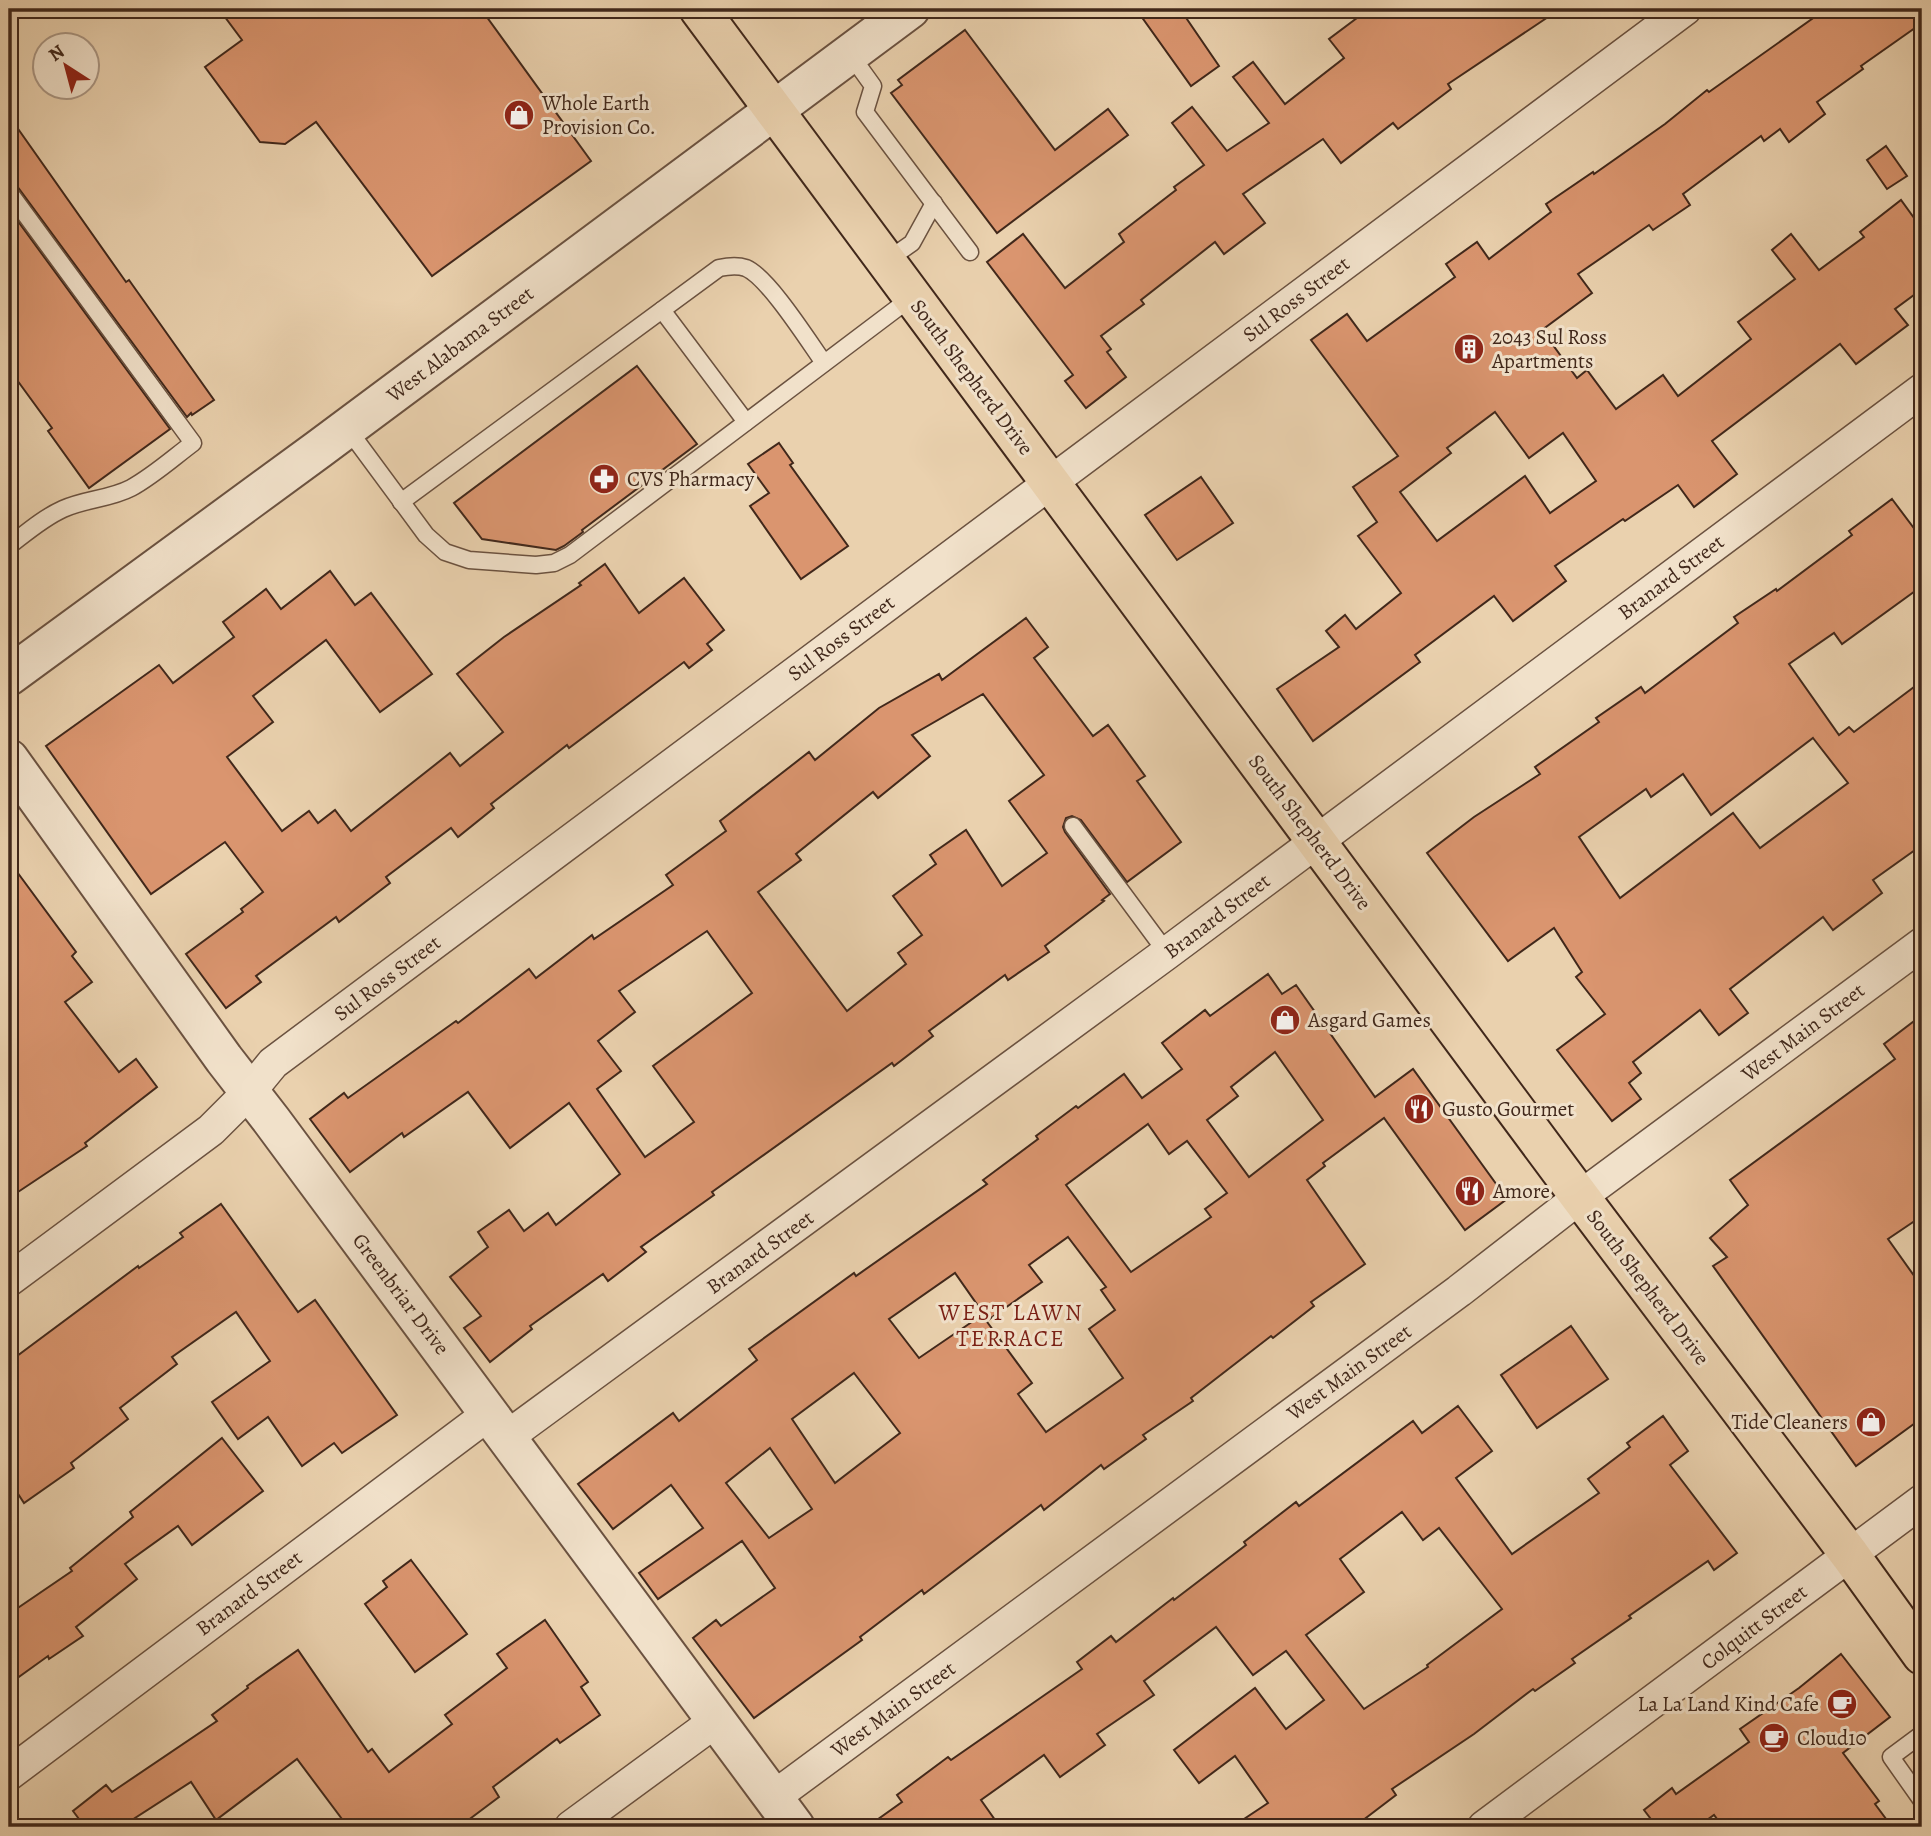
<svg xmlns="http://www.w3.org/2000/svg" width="1931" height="1836" font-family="Alegreya,serif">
	<rect width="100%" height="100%" fill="#ead1ae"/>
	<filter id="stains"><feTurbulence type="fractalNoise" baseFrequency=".00286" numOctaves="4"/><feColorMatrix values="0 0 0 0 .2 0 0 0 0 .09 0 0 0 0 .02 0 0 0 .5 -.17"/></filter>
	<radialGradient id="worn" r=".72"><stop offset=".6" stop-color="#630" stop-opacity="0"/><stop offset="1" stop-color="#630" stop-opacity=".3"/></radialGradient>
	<g fill="#da956f" stroke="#41281b" stroke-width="2" fill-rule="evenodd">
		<path d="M219,9H481L591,161L432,276L316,122L285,144L260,142L205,67L242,40Z"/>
		<path d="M1136,9H1180L1219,66L1191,86Z"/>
		<path d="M1369,9H1560L1448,84L1451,89L1398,129L1393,123L1341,163L1323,139L1243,194L1265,223L1224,254L1215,242L1141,300L1144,304L1101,336L1111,349L1107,352L1126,377L1086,408L1065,381L1073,375L987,262L1023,234L1065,288L1124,242L1119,234L1176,190L1174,187L1204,165L1172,123L1192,107L1227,151L1269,123L1233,77L1253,62L1285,104L1344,58L1329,39Z"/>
		<path d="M1826,9H1922V23L1861,66L1863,69L1817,102L1825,114L1789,142L1780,129L1764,141L1761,136L1683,194L1690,205L1653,230L1649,225L1578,274L1592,293L1542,330L1577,378L1587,370L1616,409L1663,375L1678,396L1751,339L1738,322L1795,279L1772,250L1791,234L1819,270L1864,237L1860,232L1901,200L1922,229V289L1895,309L1908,325L1856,364L1840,344L1712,441L1737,474L1694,507L1678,485L1625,521L1623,519L1555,566L1566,581L1513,621L1494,596L1415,655L1420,662L1313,741L1277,689L1339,647L1326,631L1345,615L1356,629L1401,593L1358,536L1377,522L1353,487L1398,456L1311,340L1347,314L1367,341L1455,277L1446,264L1477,242L1489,259L1551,212L1546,204L1593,172L1594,174L1665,124L1707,90L1709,92ZM1495,412L1529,458L1563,433L1596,481L1550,513L1525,476L1437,541L1400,492L1451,453L1447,448Z"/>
		<path d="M965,30L1055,150L1108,109L1128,135L997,233L891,93L902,85L898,80Z"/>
		<path d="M9,116L126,282L129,280L214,400L192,415L191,413L187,417L17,186L9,182Z"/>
		<path d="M1886,146L1907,176L1887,189L1867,160Z"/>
		<path d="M9,209L170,429L89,488L48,431L52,428L9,369Z"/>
		<path d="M637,366L697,444L582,530L583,532L564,546L556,550L482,539L454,503Z"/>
		<path d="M779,443L793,463L790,465L848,546L801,579L750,506L769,493L748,464Z"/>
		<path d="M1201,477L1233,523L1177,560L1145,515Z"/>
		<path d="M1892,499L1922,539V586L1842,644L1834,633L1789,664L1839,735L1849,727L1854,732L1922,681V845L1873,880L1882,893L1833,930L1823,917L1730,989L1748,1013L1719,1035L1700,1010L1633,1062L1641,1073L1629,1083L1641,1099L1612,1121L1557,1050L1605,1014L1576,977L1582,972L1554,928L1508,961L1427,853L1474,817L1540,774L1535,767L1599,722L1596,718L1641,687L1645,693L1738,623L1734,617L1776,589L1777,591L1852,535L1849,531ZM1813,738L1848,783L1760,848L1733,813L1620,898L1579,837L1646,789L1651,797L1683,774L1711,815Z"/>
		<path d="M605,564L639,613L684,578L724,630L707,644L712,650L689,668L684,662L569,748L567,745L491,804L494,808L458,837L451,828L386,877L390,883L339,922L336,917L256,976L261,982L226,1008L186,954L243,912L241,909L263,892L225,842L151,894L46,746L159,665L173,683L234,637L223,622L266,589L281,609L330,571L355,605L371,593L432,674L380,712L326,640L253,696L273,722L227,757L282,831L309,811L318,823L335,810L351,831L450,753L460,766L503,732L457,674L504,637L581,585L579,583Z"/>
		<path d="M1026,618L1048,647L1034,658L1093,736L1108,725L1145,776L1137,781L1181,842L1127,882L1081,820L1072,816L1066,818L1063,827L1065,832L1110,894L1102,900L1104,901L1045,946L1049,952L1008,980L1005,975L929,1031L933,1036L894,1066L892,1063L712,1192L714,1195L641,1247L646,1252L608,1281L603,1274L530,1326L532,1329L490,1362L464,1328L481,1316L450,1277L488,1247L478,1232L509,1210L524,1231L548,1213L556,1225L620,1174L569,1103L510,1148L468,1092L404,1137L402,1133L350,1172L310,1119L344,1093L348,1098L456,1021L458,1023L529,969L536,978L592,935L594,939L673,885L666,875L726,831L720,821L809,752L815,760L879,708L939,674L942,680ZM983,694L1044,775L1009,801L1047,853L1002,886L966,830L930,855L936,864L893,896L922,935L898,953L906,964L847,1011L758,892L801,860L796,854L873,792L878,798L930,756L912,735ZM707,931L752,993L653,1066L694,1122L645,1157L597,1089L621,1071L598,1041L635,1012L619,991Z"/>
		<path d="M9,861L76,952L72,956L92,982L65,1002L119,1072L136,1059L157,1087L85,1143L87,1146L9,1198Z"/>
		<path d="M1268,974L1282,994L1296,985L1375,1097L1413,1069L1507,1199L1465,1230L1384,1118L1323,1163L1325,1166L1307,1180L1365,1264L1311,1302L1314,1306L1273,1338L1271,1336L1191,1398L1193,1401L1143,1435L1146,1439L1104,1469L1101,1465L1044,1510L1041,1505L924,1594L922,1590L860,1637L862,1640L754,1718L693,1638L716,1620L721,1626L775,1588L742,1541L658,1599L639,1573L703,1528L671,1485L613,1529L578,1484L673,1413L679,1421L757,1360L749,1349L854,1273L856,1276L987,1184L983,1180L1038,1139L1036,1136L1076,1106L1078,1108L1124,1074L1142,1098L1182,1069L1162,1043L1205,1010L1210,1016ZM1275,1052L1323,1120L1249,1177L1207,1120L1238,1096L1231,1087ZM1148,1124L1169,1154L1187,1141L1227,1193L1205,1209L1211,1217L1131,1272L1066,1185ZM1068,1237L1106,1287L1101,1290L1115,1310L1089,1329L1123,1378L1046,1432L1018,1394L1032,1383L982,1315L919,1358L889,1319L955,1273L988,1320L1042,1282L1029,1265ZM854,1373L900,1433L835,1483L792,1419ZM770,1448L812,1509L769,1538L726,1483Z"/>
		<path d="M1922,1015V1216L1888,1239L1922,1287V1418L1856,1466L1713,1266L1727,1257L1710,1238L1748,1205L1730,1180L1895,1059L1884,1044Z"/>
		<path d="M221,1204L298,1312L315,1300L397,1415L342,1453L334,1443L302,1466L268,1417L238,1439L212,1402L270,1361L236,1312L172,1357L177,1364L120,1408L128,1419L71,1463L74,1468L24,1503L9,1480V1362L138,1266L139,1268L183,1237L180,1233Z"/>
		<path d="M1571,1326L1608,1379L1537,1428L1501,1375Z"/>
		<path d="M1458,1406L1492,1451L1456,1478L1512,1554L1599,1493L1588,1479L1630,1447L1627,1443L1663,1416L1688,1451L1670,1465L1737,1553L1714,1570L1708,1561L1629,1616L1631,1618L1572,1659L1575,1663L1535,1691L1533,1689L1474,1734L1392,1789L1396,1795L1354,1827H1232L1268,1803L1235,1756L1199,1783L1174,1750L1255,1688L1286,1729L1324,1700L1286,1651L1253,1675L1216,1627L1144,1681L1154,1695L1097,1734L1105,1745L1060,1777L1044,1755L981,1800L1000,1827H867L902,1802L897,1795L948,1757L951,1760L1082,1669L1077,1662L1111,1636L1116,1642L1173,1598L1174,1600L1246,1545L1244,1542L1296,1502L1299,1506L1413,1421L1422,1433ZM1402,1512L1423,1540L1439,1528L1502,1609L1427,1665L1428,1667L1364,1709L1306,1635L1364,1592L1340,1559Z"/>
		<path d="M222,1438L263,1491L192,1545L178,1526L125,1564L137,1579L76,1627L83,1636L49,1659L48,1656L9,1684V1614L72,1571L70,1568L133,1517L130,1512Z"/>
		<path d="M411,1560L467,1634L415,1672L365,1604L387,1587L383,1581Z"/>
		<path d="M545,1620L588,1682L581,1687L600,1715L560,1743L557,1739L493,1787L499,1797L459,1827H348L297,1759L216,1820L191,1782L121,1827H85L73,1811L106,1785L112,1792L217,1721L212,1715L248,1688L247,1686L298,1650L368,1752L372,1749L389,1772L452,1724L445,1715L507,1668L497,1654Z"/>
		<path d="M1841,1654L1890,1717L1843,1753L1879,1801L1875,1804L1892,1827H1723L1714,1815L1697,1827H1657L1644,1810L1672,1788L1676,1794L1749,1742L1740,1729L1799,1688Z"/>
	</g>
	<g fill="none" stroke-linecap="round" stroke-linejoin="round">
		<g stroke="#6b5240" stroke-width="19">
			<g id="service">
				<path d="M850,54L873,86L865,112L970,252"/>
				<path d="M9,192L193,443C173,458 153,476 131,488C110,499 85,499 63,509C43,518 26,533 9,546"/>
				<path d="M886,261L912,243L934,203"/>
				<path d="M662,310L746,422"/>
				<path d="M347,428L426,535L445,552L469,560L536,565L554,563L570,555L912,297"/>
				<path d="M401,502L719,268C729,266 737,265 746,268C768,277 809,342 824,363"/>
				<path d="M1073,826L1167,953"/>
				<path d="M1922,1734L1891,1757L1922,1801"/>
			</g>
		</g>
		<g stroke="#6b5240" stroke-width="35">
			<g id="minor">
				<path d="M9,1280L211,1130L250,1091L273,1063L1685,9"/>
				<path d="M507,1437L1167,953L1922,390"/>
				<path d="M9,1774L490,1413"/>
				<path d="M774,1797L1459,1291L1580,1197L1922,944"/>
				<path d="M571,1827L717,1720"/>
				<path d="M1484,1827L1922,1501"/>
			</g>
		</g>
		<g stroke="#6b5240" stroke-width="42">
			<g id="tertiary">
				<path d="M9,676L319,449L910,9"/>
				<path d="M9,759L224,1059L272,1121L795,1827"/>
			</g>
		</g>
		<g stroke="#41281b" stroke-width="42">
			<path id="primary" d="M699,9L1580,1197L1850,1555L1922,1655"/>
		</g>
		<use href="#service" stroke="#f1e1ca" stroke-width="16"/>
		<use href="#minor" stroke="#f1e1ca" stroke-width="32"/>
		<use href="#tertiary" stroke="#f1e1ca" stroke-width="38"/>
		<use href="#primary" stroke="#ead1ae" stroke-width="38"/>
	</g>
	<defs>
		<g id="shop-disc" transform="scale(1.575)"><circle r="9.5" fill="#8f2418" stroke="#f1e1ca"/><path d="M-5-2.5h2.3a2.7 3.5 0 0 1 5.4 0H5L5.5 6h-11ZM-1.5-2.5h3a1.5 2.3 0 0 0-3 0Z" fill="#fff"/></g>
		<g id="building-disc" transform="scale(1.575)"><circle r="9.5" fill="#8f2418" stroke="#f1e1ca"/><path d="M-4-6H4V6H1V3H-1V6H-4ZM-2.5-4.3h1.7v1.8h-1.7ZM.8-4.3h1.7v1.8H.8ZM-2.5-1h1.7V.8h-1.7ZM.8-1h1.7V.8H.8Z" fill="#fff"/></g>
		<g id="pharmacy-disc" transform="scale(1.575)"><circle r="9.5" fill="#8f2418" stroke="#f1e1ca"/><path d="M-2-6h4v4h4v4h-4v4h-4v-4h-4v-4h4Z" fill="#fff"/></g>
		<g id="restaurant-disc" transform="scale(1.575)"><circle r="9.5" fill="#8f2418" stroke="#f1e1ca"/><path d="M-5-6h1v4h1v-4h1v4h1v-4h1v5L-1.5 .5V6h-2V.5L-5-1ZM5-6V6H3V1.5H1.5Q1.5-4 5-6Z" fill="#fff"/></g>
		<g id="cafe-disc" transform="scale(1.575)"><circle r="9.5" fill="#8f2418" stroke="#f1e1ca"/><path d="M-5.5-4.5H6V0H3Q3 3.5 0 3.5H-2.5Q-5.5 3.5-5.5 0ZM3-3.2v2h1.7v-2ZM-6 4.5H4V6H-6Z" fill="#fff"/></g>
	</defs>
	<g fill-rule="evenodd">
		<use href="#shop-disc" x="519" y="115"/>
		<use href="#building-disc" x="1469" y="349"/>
		<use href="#pharmacy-disc" x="604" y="479"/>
		<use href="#shop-disc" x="1285" y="1020"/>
		<use href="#restaurant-disc" x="1419" y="1109"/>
		<use href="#restaurant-disc" x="1470" y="1191"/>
		<use href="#shop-disc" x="1871" y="1422"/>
		<use href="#cafe-disc" x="1842" y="1704"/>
		<use href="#cafe-disc" x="1774" y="1738"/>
	</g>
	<g text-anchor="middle" stroke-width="6" stroke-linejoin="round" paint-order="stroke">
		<g font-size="21" fill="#41281b" stroke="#f1e1ca" text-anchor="start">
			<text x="542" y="110">Whole Earth<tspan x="542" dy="24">Provision Co.</tspan></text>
			<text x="1492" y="344">2043 Sul Ross<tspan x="1492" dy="24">Apartments</tspan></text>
			<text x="627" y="486">CVS Pharmacy</text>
			<text x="1308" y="1027">Asgard Games</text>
			<text x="1442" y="1116">Gusto Gourmet</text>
			<text x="1493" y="1198">Amore</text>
			<text x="1848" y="1429" text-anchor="end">Tide Cleaners</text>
			<text x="1819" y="1711" text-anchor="end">La La Land Kind Cafe</text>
			<text x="1797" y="1745">Cloud10</text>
		</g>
		<g font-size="21" fill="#41281b" stroke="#f1e1ca">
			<text transform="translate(1296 299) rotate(-37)" y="7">Sul Ross Street</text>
			<text transform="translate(460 344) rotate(-37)" y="7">West Alabama Street</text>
			<text transform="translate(972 377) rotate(53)" y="7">South Shepherd Drive</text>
			<text transform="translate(1671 577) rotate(-37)" y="7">Branard Street</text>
			<text transform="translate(841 638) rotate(-37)" y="7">Sul Ross Street</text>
			<text transform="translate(1310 832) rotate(53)" y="7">South Shepherd Drive</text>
			<text transform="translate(1217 916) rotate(-37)" y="7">Branard Street</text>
			<text transform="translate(387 978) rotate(-37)" y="7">Sul Ross Street</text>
			<text transform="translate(1803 1032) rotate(-37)" y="7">West Main Street</text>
			<text transform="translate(760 1252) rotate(-36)" y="7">Branard Street</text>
			<text transform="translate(1648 1287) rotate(53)" y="7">South Shepherd Drive</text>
			<text transform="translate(401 1294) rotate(53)" y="7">Greenbriar Drive</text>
			<text transform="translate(1349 1372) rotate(-36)" y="7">West Main Street</text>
			<text transform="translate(249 1593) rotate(-37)" y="7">Branard Street</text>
			<text transform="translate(1754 1627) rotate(-37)" y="7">Colquitt Street</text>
			<text transform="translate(893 1709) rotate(-36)" y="7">West Main Street</text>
		</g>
		<g font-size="23" letter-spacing="2" fill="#7a1f14" stroke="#f1e1ca">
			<text x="1011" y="1320">WEST LAWN<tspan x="1011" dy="26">TERRACE</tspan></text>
		</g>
	</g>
	<rect width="1931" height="1836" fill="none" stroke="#ead1ae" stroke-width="35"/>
	<rect x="10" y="10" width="1910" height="1815" fill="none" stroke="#41281b" stroke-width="3.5"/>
	<rect x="18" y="18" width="1896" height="1801" fill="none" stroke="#41281b" stroke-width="2"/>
	<g transform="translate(66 66) rotate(324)"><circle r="33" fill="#f1e1ca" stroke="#ab9784" stroke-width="2"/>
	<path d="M0-5L12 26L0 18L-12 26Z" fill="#8f2418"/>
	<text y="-10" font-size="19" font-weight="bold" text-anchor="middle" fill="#41281b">N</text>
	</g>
	<rect width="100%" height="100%" filter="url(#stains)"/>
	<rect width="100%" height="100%" fill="url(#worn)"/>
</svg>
